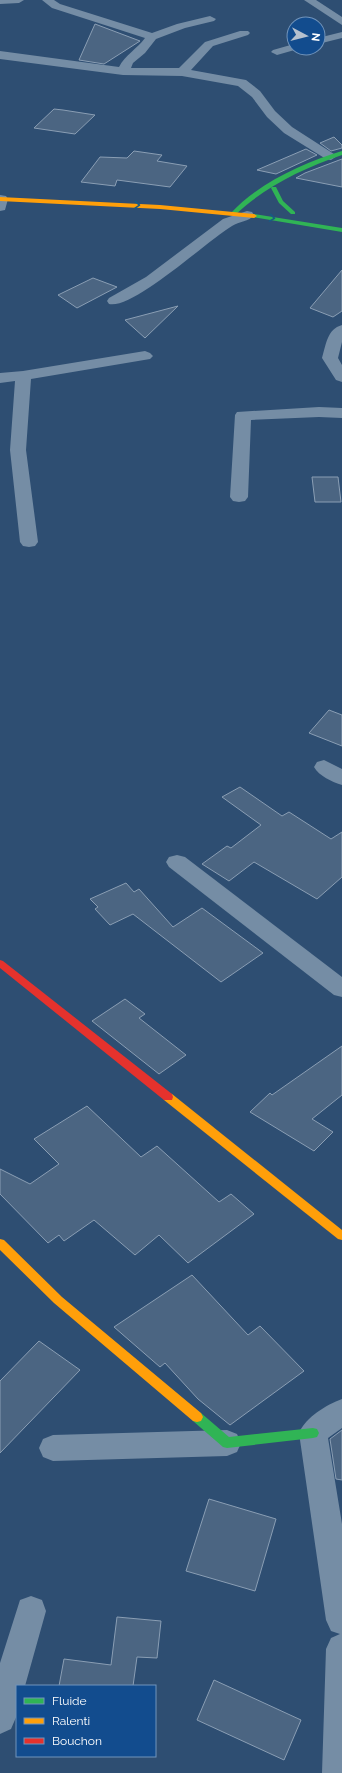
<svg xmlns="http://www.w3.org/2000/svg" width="342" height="1773" font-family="Raleway,sans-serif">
	<rect width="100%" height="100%" fill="#2e4e72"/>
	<g fill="#4b6582" stroke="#8a9eb4">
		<path d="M95,24L140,41L104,64L79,60Z"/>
		<path d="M54,109L63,110L95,115L75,134L34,128Z"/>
		<path d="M334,137L342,145V148L331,151L320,143Z"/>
		<path d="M306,149L317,155L276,174L257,170Z"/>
		<path d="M134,151L162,155L157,161L187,166L170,187L117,180L115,186L81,182L100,157L127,158Z"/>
		<path d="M342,159V187L296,178L305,173Z"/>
		<path d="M342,270V311L333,317L310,308Z"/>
		<path d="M93,278L117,287L77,308L58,295Z"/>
		<path d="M178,306L145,338L125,320Z"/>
		<path d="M312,477H338L341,502H315Z"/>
		<path d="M329,710L342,715V746L309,733Z"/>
		<path d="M240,787L282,816L289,812L331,839L342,832V877L317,899L254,862L229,881L202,864L227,846L231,848L261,825L222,797Z"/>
		<path d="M126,883L134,892L139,889L173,927L202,908L263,953L221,982L133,914L110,925L95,909L98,907L90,899Z"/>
		<path d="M125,999L145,1014L139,1018L186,1055L159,1074L92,1021Z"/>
		<path d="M342,1046V1095L312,1119L333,1132L314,1151L250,1112L270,1093L272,1095Z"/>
		<path d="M87,1106L141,1157L157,1146L219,1202L231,1194L254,1214L188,1263L159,1235L135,1255L94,1220L64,1241L59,1235L48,1243L0,1194V1169L30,1184L59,1164L34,1139Z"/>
		<path d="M192,1275L248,1335L260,1326L304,1371L230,1425L198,1399L165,1363L160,1367L114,1327Z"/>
		<path d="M39,1341L80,1370L0,1453V1381Z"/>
		<path d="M342,1430V1480L336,1479L330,1439Z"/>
		<path d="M209,1499L276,1519L255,1591L186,1571Z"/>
		<path d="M117,1617L161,1621L157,1658L137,1657L133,1686H59L64,1659L111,1665Z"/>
		<path d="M214,1680L301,1720L284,1760L197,1720Z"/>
	</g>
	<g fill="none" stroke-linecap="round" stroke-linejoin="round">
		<g fill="#758da5" fill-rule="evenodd">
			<path d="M0,0H24L19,3L0,4Z"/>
			<path d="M42,0H54L60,4L152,33L177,24L210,16L216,19L214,21L185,28L156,39L145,53L133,63L131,68H179L205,42L240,31H248L250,33L248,35L213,46L191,70L246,80L260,91L275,111L292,127L337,156L331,160L326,159L284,133L267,117L252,97L238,86L182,76L123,75L0,59V51L119,67C125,55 137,49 145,38L52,8Z"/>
			<path d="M304,0H316L342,17V25Z"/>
			<path d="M342,32V38L318,44V38Z"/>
			<path d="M294,44V48H299L298,49L277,55L271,52L273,50Z"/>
			<path d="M0,195L6,196L8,199L5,210L0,211Z"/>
			<path d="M247,211L252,212L254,215C249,222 239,221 232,226C208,240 133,310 109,304L107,301L109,298L146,277L223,219Z"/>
			<path d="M342,325V342L338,358L342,365V382L336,380L322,358C326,345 327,329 342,325Z"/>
			<path d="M145,351L150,353L153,356L150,359L31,379L26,450L38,542L35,546L29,547L23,546L20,542L10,450L15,381L0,383V373L23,371Z"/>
			<path d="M319,407L342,408V418L319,417L251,420L248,497L245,501L239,502L233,501L230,497L235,415L237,412Z"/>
			<path d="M324,760L342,769V785C332,782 319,776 314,767L317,762Z"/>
			<path d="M177,855L185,857L342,977V997L334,995L169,867L166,862L169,857Z"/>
			<path d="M342,1399V1428L328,1438L342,1524V1773H322L326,1649L331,1638L340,1634L331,1631L326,1620L299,1433C306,1417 326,1405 342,1399Z"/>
			<path d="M227,1430L237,1434L241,1443L237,1452L227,1456L53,1461L43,1457L39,1448L43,1439L53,1435Z"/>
			<path d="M31,1596L42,1600L46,1611L25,1686H17V1715L11,1729L0,1734V1663L20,1600Z"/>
		</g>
		<g fill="#30b455" fill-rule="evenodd">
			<path d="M342,151V155C302,169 266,186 235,215L230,214C258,183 303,163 342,151Z"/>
			<path d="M272,187H276L283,201L295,212V214H291L279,203L271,188Z"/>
			<path d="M254,214L342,228V232L252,217V215Z"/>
			<path d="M197,1412L201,1413L229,1437L313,1428L317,1429L319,1433L317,1437L313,1438L227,1448L223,1447L193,1421L191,1417L193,1413Z"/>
		</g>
		<g fill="#ff9f0a" fill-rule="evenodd">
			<path d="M0,197L160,205L254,214L257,216L254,218L160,209L0,201Z"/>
			<path d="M168,1093L172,1094L342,1230V1240L338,1239L164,1100L163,1097L164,1094Z"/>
			<path d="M0,1239L4,1240L62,1297L201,1413L203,1417L201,1421L197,1422L193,1421L54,1303L0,1250Z"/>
		</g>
		<path fill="#e5322d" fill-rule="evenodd" d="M0,960L3,961L172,1094L173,1097L172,1100H164L0,968Z"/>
	</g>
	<defs><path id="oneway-chevron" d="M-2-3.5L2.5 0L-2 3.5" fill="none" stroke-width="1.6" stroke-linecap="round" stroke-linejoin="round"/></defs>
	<g stroke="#165c85">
		<use href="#oneway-chevron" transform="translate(137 205) rotate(4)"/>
		<use href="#oneway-chevron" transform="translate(272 218) rotate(9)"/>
	</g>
	<rect x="16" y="1685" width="140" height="72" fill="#124c8e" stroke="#7194bb"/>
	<rect x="24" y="1698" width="20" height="6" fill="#30b455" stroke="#7194bb"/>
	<text x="52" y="1705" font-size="12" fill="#ffffff">Fluide</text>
	<rect x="24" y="1718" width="20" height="6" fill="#ff9f0a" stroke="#7194bb"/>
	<text x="52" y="1725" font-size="12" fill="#ffffff">Ralenti</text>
	<rect x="24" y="1738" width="20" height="6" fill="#e5322d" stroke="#7194bb"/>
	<text x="52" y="1745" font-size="12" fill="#ffffff">Bouchon</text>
	<g transform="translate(306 36) rotate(97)"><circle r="19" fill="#124c8e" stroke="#7194bb"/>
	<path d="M0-3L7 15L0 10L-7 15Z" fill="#b6c1ce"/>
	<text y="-6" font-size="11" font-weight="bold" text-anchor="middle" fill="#ffffff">N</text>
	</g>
</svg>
